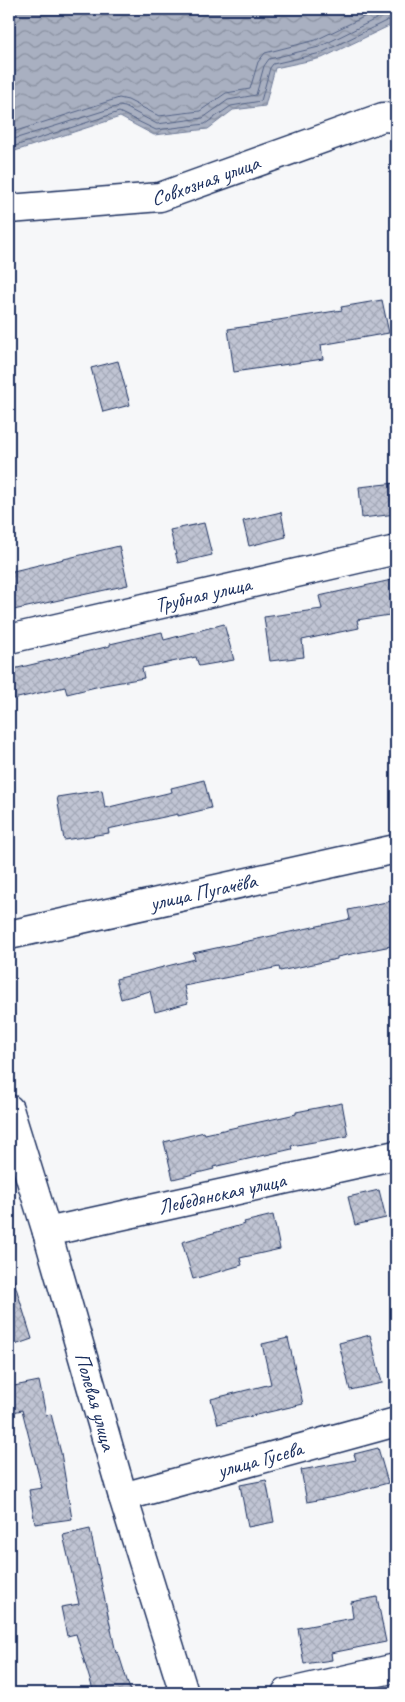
<svg xmlns="http://www.w3.org/2000/svg" width="405" height="1702" font-family="Caveat,sans-serif">
	<defs>
		<pattern id="water-waves" width="16" height="10" patternUnits="userSpaceOnUse" patternTransform="scale(1.25)"><rect width="16" height="10" fill="#a9b0c1"/><path d="M0 5q4-4 8 0t8 0" fill="none" stroke="#8990a0"/></pattern>
		<pattern id="building-cross-hatch" width="8" height="8" patternUnits="userSpaceOnUse" patternTransform="scale(1.25)"><rect width="8" height="8" fill="#c0c4d3"/><path d="M0 0l8 8M0 8l8-8" fill="none" stroke="#a4a9b8"/></pattern>
	</defs>
	<rect width="100%" height="100%" fill="#f6f7f9"/>
	<filter id="ink" filterUnits="userSpaceOnUse"><feTurbulence type="fractalNoise" baseFrequency=".02" numOctaves="2"/><feDisplacementMap in="SourceGraphic" scale="10" xChannelSelector="R" yChannelSelector="G"/><feConvolveMatrix kernelMatrix="1 2 1 2 8 2 1 2 1" color-interpolation-filters="sRGB"/></filter>
	<g filter="url(#ink)">
		<path fill="url(#water-waves)" stroke="#707c99" d="M9,9H396V27L391,25L322,58L275,68L265,106L233,110L208,129L154,135L120,117L15,151L9,150Z"/>
		<g fill="none" stroke-linecap="round" stroke-linejoin="round">
			<g stroke="#546386" stroke-width="1">
				<path d="M9,132H13L119,98L128,100L159,116L200,111L226,93L250,89L258,62L265,53L316,40L380,9"/>
				<path d="M9,139H14L119,106L125,107L157,124L203,118L228,100L256,95L264,66L269,59L319,47L386,14L396,15"/>
				<path d="M9,146H15L119,112L156,130L205,124L231,106L261,101L270,68L273,64L321,53L388,20L396,22"/>
			</g>
		</g>
		<g fill="url(#building-cross-hatch)" stroke="#1b2f5e">
			<path d="M382,300L389,333L321,345L323,359L234,372L228,329L272,323V321L342,310L341,307Z"/>
			<path d="M118,361L130,405L103,412L91,368Z"/>
			<path d="M396,483V514L362,518L359,487Z"/>
			<path d="M281,512L286,537L249,546L243,521Z"/>
			<path d="M204,523L212,555L178,563L170,530Z"/>
			<path d="M119,546L128,585L9,611V572Z"/>
			<path d="M396,579V614L357,620L359,628L302,640L304,657L270,661L264,617L322,609L319,596Z"/>
			<path d="M224,624L234,660L199,666L196,657L142,668L144,678L104,685L67,694L65,687L9,700V670L110,646V644L162,632L164,640Z"/>
			<path d="M204,780L211,808L178,816V814L108,829L109,833L64,840L57,797L102,790L105,808L172,792L171,788Z"/>
			<path d="M396,900V945L337,957V959L280,971L279,967L184,986L188,1003L155,1012L150,991L121,999L116,979L195,959L193,953L350,919L348,910Z"/>
			<path d="M342,1103L348,1136L291,1146L292,1149L213,1167L214,1169L173,1179L164,1142L204,1132L205,1134L296,1114V1112Z"/>
			<path d="M379,1190L386,1218L355,1225L348,1197Z"/>
			<path d="M273,1215L280,1249L240,1258L242,1265L193,1279L182,1242L245,1224L244,1222Z"/>
			<path d="M13,1278L32,1339L9,1347V1279Z"/>
			<path d="M370,1335L382,1383L350,1390L339,1343Z"/>
			<path d="M288,1338L303,1404L218,1424L211,1399L271,1384L262,1344Z"/>
			<path d="M39,1381L46,1415L51,1414L61,1453L72,1519L35,1524L29,1490L42,1488L22,1410L9,1413V1387Z"/>
			<path d="M378,1448L388,1483L339,1496L307,1502L301,1470L356,1460L354,1454Z"/>
			<path d="M266,1480L274,1522L248,1527L240,1485Z"/>
			<path d="M90,1529L116,1653L118,1652L131,1693H94L76,1634L67,1636L61,1607L79,1604L63,1535Z"/>
			<path d="M377,1597L386,1642L331,1653L332,1660L304,1664L298,1628L353,1618L351,1602Z"/>
		</g>
		<g fill="none" stroke-linecap="round" stroke-linejoin="round">
			<g stroke="#1b2f5e" stroke-width="31">
				<g id="minor">
					<path id="s1" d="M9,209L160,197L383,117L396,118"/>
					<path id="s2" d="M9,639L396,550"/>
					<path id="s3" d="M9,935L396,849"/>
					<path id="s4" d="M47,1232L396,1155"/>
					<path id="s5" d="M123,1497L396,1422"/>
					<path d="M286,1693L396,1668"/>
				</g>
			</g>
			<g stroke="#1b2f5e" stroke-width="31">
				<g id="tertiary">
					<path id="s6" d="M9,1109L47,1232L123,1497L184,1693"/>
				</g>
			</g>
			<use href="#minor" stroke="#fff" stroke-width="28"/>
			<use href="#tertiary" stroke="#fff" stroke-width="28"/>
		</g>
	</g>
	<g text-anchor="middle" stroke-width="4" stroke-linejoin="round" paint-order="stroke">
		<g font-size="21" fill="#1b2f5e" stroke="#fff">
			<text dy="7" stroke="none"><textPath href="#s1" startOffset="200">Совхозная улица</textPath></text>
			<text dy="7" stroke="none"><textPath href="#s2" startOffset="199">Трубная улица</textPath></text>
			<text dy="7" stroke="none"><textPath href="#s3" startOffset="199">улица Пугачёва</textPath></text>
			<text dy="7" stroke="none"><textPath href="#s4" startOffset="179">Лебедянская улица</textPath></text>
			<text dy="7" stroke="none"><textPath href="#s6" startOffset="305">Полевая улица</textPath></text>
			<text dy="7" stroke="none"><textPath href="#s5" startOffset="142">улица Гусева</textPath></text>
		</g>
	</g>
	<rect width="405" height="1702" fill="none" stroke="#fff" stroke-width="30"/>
	<rect x="15" y="15" width="375" height="1672" fill="none" stroke="#1b2f5e" stroke-width="2" filter="url(#ink)"/>
</svg>
